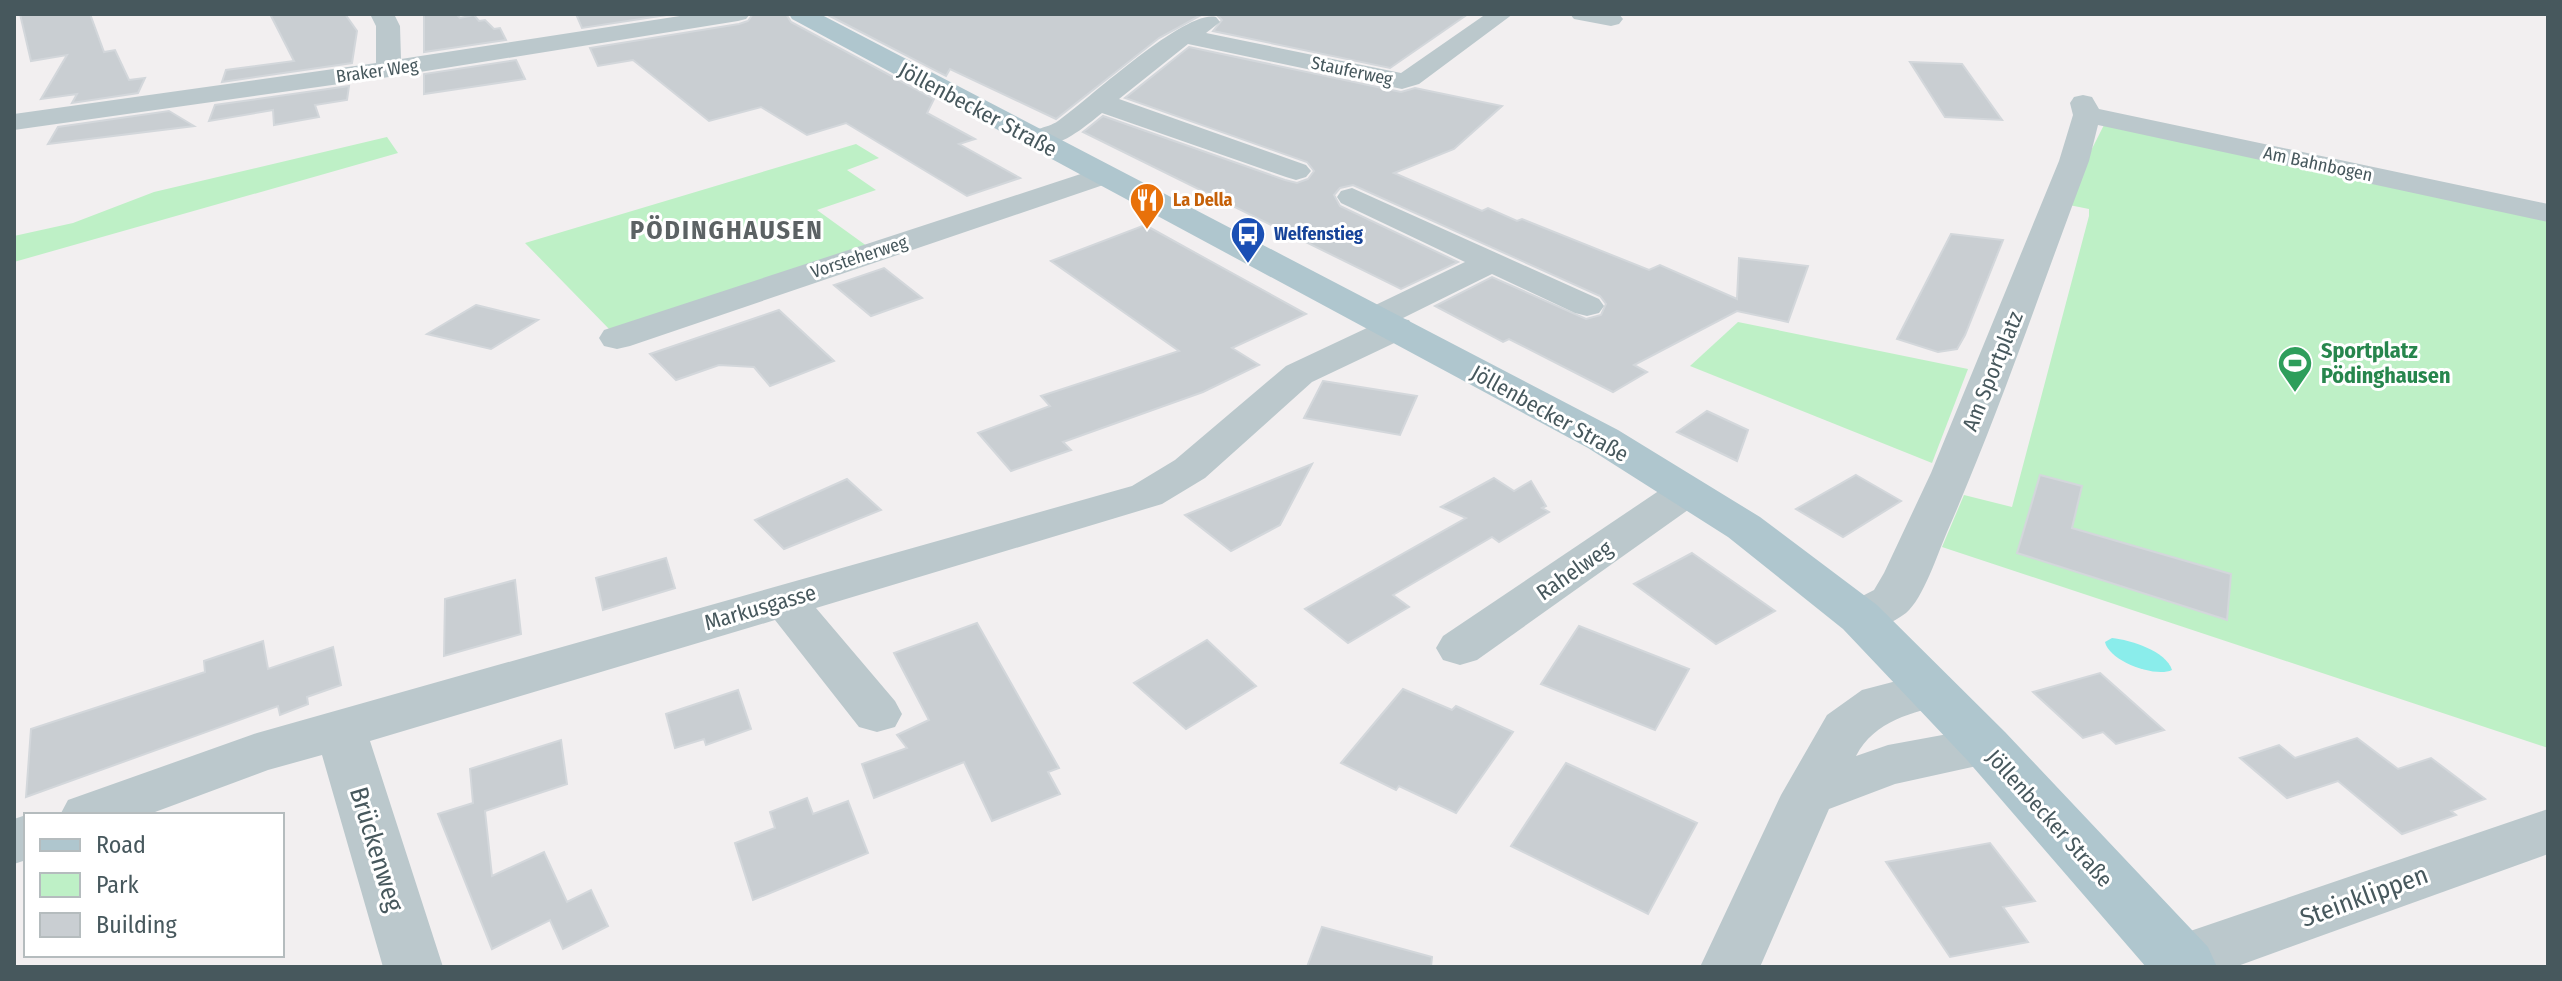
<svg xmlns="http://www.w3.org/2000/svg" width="2562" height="981" font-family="'Fira Sans Condensed',sans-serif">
	<rect width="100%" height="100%" fill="#f2eff0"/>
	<g fill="#bef0c6">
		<path d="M2106,121L2548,217V748L1942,547L1964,495L2012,507L2089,216V209L2064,204Z"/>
		<path d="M387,137L398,153L14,262V236L73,223L154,192Z"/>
		<path d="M856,144L879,158L847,170L876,190L817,210L871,249L611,331L525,243Z"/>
		<path d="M1738,322L1968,369L1932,463L1690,366Z"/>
	</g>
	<path fill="#8aedeb" d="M2112,638C2131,640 2166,651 2172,670C2155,678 2109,661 2105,642Z"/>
	<g fill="#c9ced2" stroke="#d3d7db" stroke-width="2">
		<path d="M20,14H90L104,52L115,50L129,80L145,78L138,93L72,103L77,94L41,99L67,55L31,61Z"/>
		<path d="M270,14H345L357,31L352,63L222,82L226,70L294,61Z"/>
		<path d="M424,14H456L460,18L474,15L479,21L485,20L494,29L500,28L506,40L424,52Z"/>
		<path d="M576,14H673L582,28Z"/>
		<path d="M753,14H786L791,22L934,99L927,113L975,139L959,144L1020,178L967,196L846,123L807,135L761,107L709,121L633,60L598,66L590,48L739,24L748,21Z"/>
		<path d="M826,14H1468L1390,68L1213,31L1222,20L1216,14L1201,15L1159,38L1056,119L950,69L946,76Z"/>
		<path d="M1189,47L1401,92L1415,88L1502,106L1454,149L1394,173L1482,211L1488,208L1517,221L1522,219L1649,270L1660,265L1737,299L1739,258L1808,266L1788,322L1737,311L1634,365L1647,372L1613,392L1509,339L1503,342L1435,306L1492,277L1586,319L1601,315L1606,304L1600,296L1353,185L1340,188L1334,195L1340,206L1458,262L1401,289L1083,132L1103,116L1285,180L1297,183L1308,179L1314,171L1307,162L1125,98Z"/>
		<path d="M516,60L525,79L424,94V74Z"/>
		<path d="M1910,62L1962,64L2002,120L1945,117Z"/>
		<path d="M349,86L347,100L315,105L319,117L274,125L273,110L209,121L215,105Z"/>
		<path d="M169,111L194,126L48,144L58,127Z"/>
		<path d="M1145,225L1306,314L1232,348L1259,365L1203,392L1063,442L1071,450L1011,471L978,433L1050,406L1041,396L1179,351L1051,261Z"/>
		<path d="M1951,234L2003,240L1965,335L1957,349L1938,352L1897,339Z"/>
		<path d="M884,268L922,298L871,316L834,285Z"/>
		<path d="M476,305L538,320L491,349L427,334Z"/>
		<path d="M779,310L834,361L770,386L754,367L719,365L676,380L650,354Z"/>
		<path d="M1323,381L1417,396L1400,435L1304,418Z"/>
		<path d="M1707,411L1748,430L1737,461L1677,432Z"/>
		<path d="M1312,464L1280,525L1231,551L1185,515Z"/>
		<path d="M1856,475L1901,501L1843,537L1796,509Z"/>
		<path d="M2040,475L2082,486L2072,528L2231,574L2227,620L2017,553Z"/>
		<path d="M1494,478L1514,491L1531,481L1546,506L1542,508L1549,512L1499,542L1492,537L1393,595L1409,607L1348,643L1305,609L1466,518L1441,507Z"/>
		<path d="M847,479L881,510L784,549L755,520Z"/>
		<path d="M1692,553L1775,611L1716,644L1634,584Z"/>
		<path d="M666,558L675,588L603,610L596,578Z"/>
		<path d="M515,580L521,634L444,656L445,599Z"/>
		<path d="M977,623L1059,768L1048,772L1060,794L992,821L964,762L874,798L862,764L907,748L897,735L929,720L894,653Z"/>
		<path d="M1579,626L1689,669L1655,730L1541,684Z"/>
		<path d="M1207,640L1256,686L1186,729L1134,683Z"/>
		<path d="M263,641L268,669L333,647L341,685L307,697L308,704L280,715L278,706L26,797L31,729L205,672L204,661Z"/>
		<path d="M2100,673L2164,730L2116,744L2103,732L2083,738L2033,692Z"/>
		<path d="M1403,689L1452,710L1456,706L1513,732L1456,813L1399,786L1396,790L1341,763Z"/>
		<path d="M738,690L751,729L706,745L704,739L675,748L666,714Z"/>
		<path d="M2357,738L2398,769L2431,758L2485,799L2451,811L2456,815L2402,834L2338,781L2287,798L2240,758L2279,745L2295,758Z"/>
		<path d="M561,740L567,784L485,811L492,876L544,852L567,902L591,890L608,926L563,949L550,920L492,949L438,814L473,803L470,769Z"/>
		<path d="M1566,763L1697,823L1648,914L1511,846Z"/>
		<path d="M807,798L813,814L848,801L868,853L753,900L735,843L775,828L770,812Z"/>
		<path d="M1990,843L2035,901L2003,907L2028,942L1950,957L1886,862Z"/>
		<path d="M1322,927L1432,957L1431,967H1307Z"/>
	</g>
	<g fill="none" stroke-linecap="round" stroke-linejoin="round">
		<g fill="#bbc8cc" fill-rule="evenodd">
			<path d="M370,14H394L400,26L401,59L693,14H750L746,19L738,21L389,77L14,130V114L376,63V26Z"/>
			<path d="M1486,14H1513L1419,84L1402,89L1188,44L1119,99L1306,165L1311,171L1306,177L1296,180L1286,177L1102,113C1081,130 1054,153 1025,146L1021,140C1029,128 1047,129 1058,121C1088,100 1185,9 1216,17L1220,22L1206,33L1401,73Z"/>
			<path d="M1570,14H1619L1623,19L1619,24L1611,26L1574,19Z"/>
			<path d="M2083,95L2092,97L2099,109L2548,204V222L2098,125L2089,161C2042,285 2000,411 1947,532C1938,553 1923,599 1906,613C1887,627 1865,634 1843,628L1837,617L1843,606L1874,590L1884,573L1931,473L2059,161L2073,115L2070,103L2074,97Z"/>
			<path d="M1102,167L1112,170L1117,176L1112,182L630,346L617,349L604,346L599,338L604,330Z"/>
			<path d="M1352,188L1599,299L1604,306L1599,313L1587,316L1575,313L1492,274L1401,319L1409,320L1414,328L1409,336L1312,382L1205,478L1162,504L816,608L895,701L902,714L895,727L877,732L859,727L775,620L370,741L443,967H383L322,755L268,770L147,815H60L68,800L257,733L1132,486L1175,460L1286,366L1369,327L1363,325L1357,318L1363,311L1465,262L1341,203L1337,197L1341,191Z"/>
			<path d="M1687,478L1702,482L1708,491L1702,500L1477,660L1460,665L1443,660L1436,648L1443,636L1672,482Z"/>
			<path d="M1931,672L1949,677L1956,690L1949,703C1912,713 1875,720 1856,756L1888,745L1986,727L2004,732L2012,746L2004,760L1895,784L1829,809L1760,967H1700L1781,795L1827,715L1862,690Z"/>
			<path d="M2548,809V854L2235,967H2152L2149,961L2158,942Z"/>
			<path d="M26,815V860L14,864V819Z"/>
		</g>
		<path fill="#afc6ce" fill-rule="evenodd" d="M789,14H820L1618,430L1760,517L1877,605L2005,732L2208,947L2217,967H2146L1967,760L1843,629L1728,537L1588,448L792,19Z"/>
	</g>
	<defs>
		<g id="restaurant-pin" transform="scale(1.8)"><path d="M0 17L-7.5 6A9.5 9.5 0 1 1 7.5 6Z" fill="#e8710a" stroke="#fff"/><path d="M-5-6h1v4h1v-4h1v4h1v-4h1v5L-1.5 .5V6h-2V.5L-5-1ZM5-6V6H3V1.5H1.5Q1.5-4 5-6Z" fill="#fff"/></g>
		<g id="bus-pin" transform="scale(1.8)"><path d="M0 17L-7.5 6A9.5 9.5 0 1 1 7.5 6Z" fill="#1a4fb4" stroke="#fff"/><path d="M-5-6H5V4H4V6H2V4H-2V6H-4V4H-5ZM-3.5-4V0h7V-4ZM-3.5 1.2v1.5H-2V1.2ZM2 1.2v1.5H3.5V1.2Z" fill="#fff"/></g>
		<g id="stadium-pin" transform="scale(1.8)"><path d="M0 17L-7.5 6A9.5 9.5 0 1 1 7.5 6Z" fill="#2e9e5b" stroke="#fff"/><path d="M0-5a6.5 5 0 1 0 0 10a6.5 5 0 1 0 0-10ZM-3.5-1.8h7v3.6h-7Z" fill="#fff"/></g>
	</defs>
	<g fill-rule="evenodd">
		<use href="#restaurant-pin" x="1147" y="200"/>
		<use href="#bus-pin" x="1248" y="234"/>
		<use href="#stadium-pin" x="2295" y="363"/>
	</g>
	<g text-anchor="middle" stroke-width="6" stroke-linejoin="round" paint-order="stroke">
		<g font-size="18" fill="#47585d" stroke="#fff">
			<text transform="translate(377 71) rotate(-8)" y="6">Braker Weg</text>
			<text transform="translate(1352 71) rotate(12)" y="6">Stauferweg</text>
			<text transform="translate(2318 164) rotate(12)" y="6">Am Bahnbogen</text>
			<text transform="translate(859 257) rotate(-18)" y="6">Vorsteherweg</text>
		</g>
		<g font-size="18" font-weight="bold" fill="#c56008" stroke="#fff" text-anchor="start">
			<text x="1173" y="206">La Della</text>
		</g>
		<g font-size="18" font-weight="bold" fill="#164399" stroke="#fff" text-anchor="start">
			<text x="1274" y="240">Welfenstieg</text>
		</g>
		<g font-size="22" fill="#47585d" stroke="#fff">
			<text transform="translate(978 109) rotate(28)" y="8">Jöllenbecker Straße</text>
			<text transform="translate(1992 371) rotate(-68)" y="8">Am Sportplatz</text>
			<text transform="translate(1550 413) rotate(29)" y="8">Jöllenbecker Straße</text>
			<text transform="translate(1574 570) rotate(-35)" y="8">Rahelweg</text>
			<text transform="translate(760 607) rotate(-16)" y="8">Markusgasse</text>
			<text transform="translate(2050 818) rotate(48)" y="8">Jöllenbecker Straße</text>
		</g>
		<g font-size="22" font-weight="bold" fill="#27864d" stroke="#fff" text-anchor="start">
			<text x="2321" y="358">Sportplatz<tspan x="2321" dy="25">Pödinghausen</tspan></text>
		</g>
		<g font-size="26" font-weight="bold" letter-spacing="2" fill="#5c6264" stroke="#fff">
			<text x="727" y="239">PÖDINGHAUSEN</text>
		</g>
		<g font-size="26" fill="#47585d" stroke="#fff">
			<text transform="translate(377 849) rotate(73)" y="9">Brückenweg</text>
			<text transform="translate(2364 896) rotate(-20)" y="9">Steinklippen</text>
		</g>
	</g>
	<rect width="2562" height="981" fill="none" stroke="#47585d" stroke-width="32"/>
	<rect x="24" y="813" width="260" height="144" fill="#ffffff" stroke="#b5bcbe" stroke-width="2"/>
	<rect x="40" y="839" width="40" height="12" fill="#afc6ce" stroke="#b5bcbe" stroke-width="2"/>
	<text x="96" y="853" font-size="24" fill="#47585d">Road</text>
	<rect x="40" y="873" width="40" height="24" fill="#bef0c6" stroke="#b5bcbe" stroke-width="2"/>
	<text x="96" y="893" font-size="24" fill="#47585d">Park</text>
	<rect x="40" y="913" width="40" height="24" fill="#c9ced2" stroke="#b5bcbe" stroke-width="2"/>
	<text x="96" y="933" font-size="24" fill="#47585d">Building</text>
</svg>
